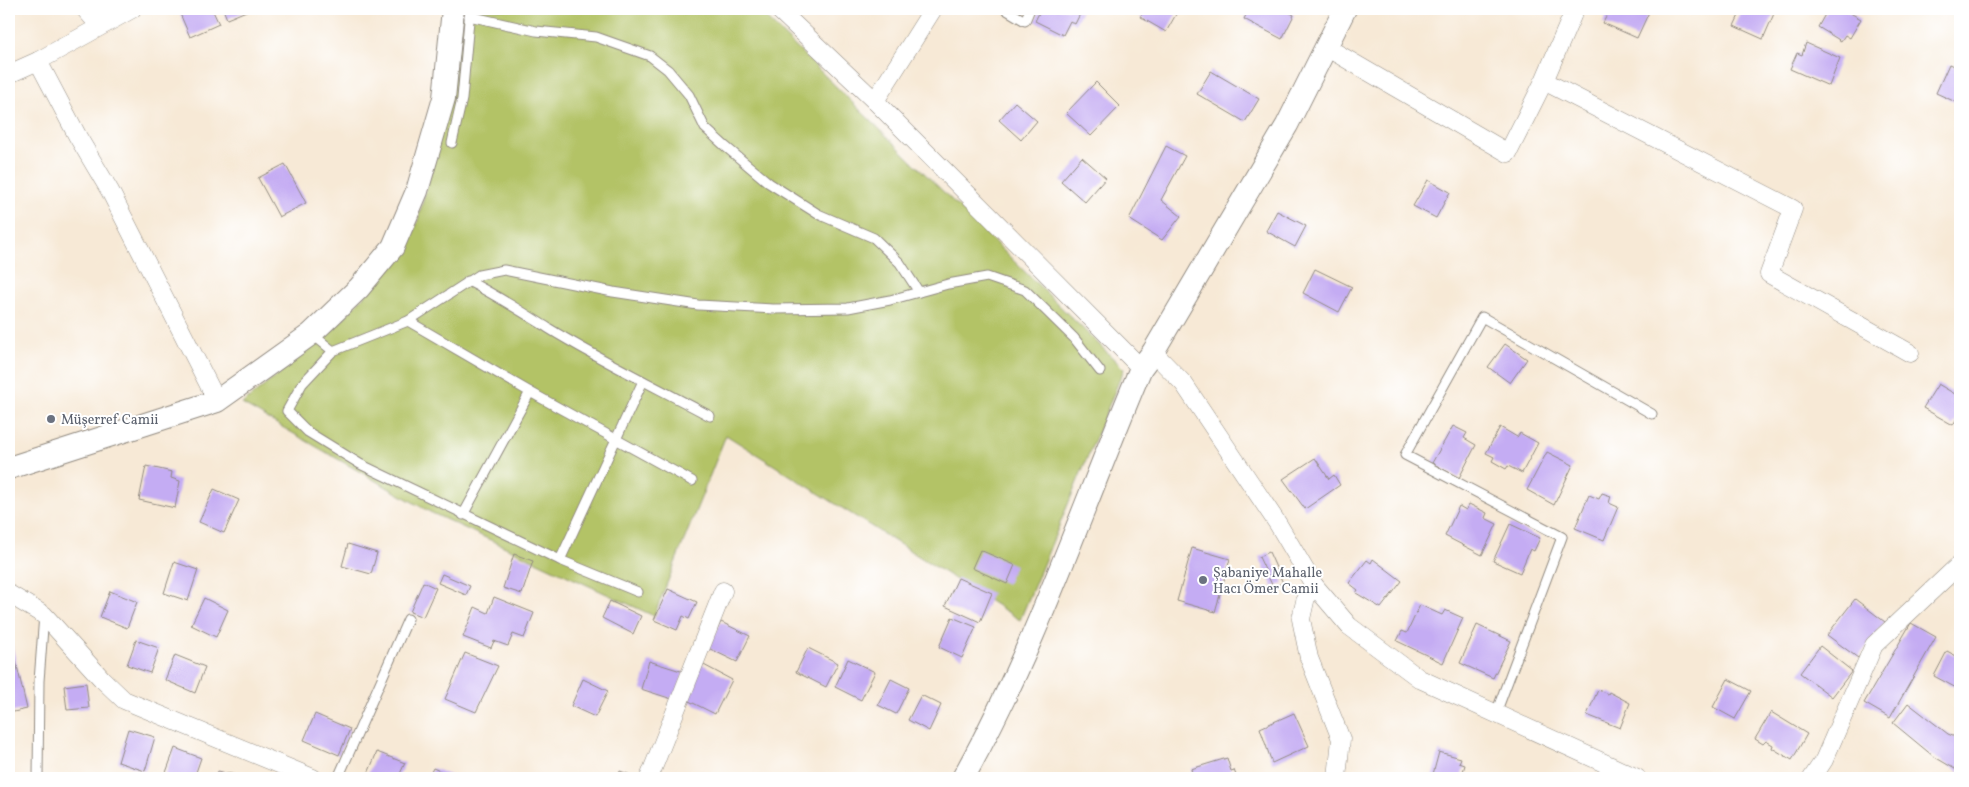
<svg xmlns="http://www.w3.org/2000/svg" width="1969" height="787" font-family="Vollkorn,serif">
	<rect width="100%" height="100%" fill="#fff"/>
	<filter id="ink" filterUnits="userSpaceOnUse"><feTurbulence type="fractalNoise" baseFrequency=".02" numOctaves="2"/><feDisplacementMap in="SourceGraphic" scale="10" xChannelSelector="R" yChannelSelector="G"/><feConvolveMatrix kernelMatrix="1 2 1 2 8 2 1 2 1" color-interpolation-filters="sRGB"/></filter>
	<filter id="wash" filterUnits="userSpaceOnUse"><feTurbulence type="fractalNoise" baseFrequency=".0096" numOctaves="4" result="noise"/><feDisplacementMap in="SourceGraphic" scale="20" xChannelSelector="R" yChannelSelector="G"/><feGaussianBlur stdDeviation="1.12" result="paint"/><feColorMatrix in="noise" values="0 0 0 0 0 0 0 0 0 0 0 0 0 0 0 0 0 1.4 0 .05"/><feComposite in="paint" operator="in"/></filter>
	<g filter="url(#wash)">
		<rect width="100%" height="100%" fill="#f7e9d6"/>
		<path fill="#b3c366" stroke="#6f7748" d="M457,9H757L1124,369L1020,620L726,435L654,616L430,512L242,404L333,330L374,285L416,227L445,117Z"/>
		<g id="blocks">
			<g fill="#c4acf3">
				<path d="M178,9H212L219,24L190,37Z"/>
				<path d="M223,9H251L227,19Z"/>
				<path d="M1041,9H1075L1081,12L1075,24L1070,21L1063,35L1035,21Z"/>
				<path d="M1145,9H1179L1166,32L1140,17Z"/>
				<path d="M1249,9H1283L1294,15L1282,39L1244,19Z"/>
				<path d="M1610,9H1642L1649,12L1637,38L1603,23Z"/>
				<path d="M1742,9H1776L1763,39L1734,26Z"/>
				<path d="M1828,9H1843L1861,19L1850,38L1845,35L1841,41L1818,27Z"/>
				<path d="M1806,43L1840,58L1829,86L1790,69L1797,53L1802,55Z"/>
				<path d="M1949,64L1960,69V104L1936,93Z"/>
				<path d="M1211,71L1259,99L1245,122L1197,94Z"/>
				<path d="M1096,82L1120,106L1091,136L1066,113Z"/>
				<path d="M1015,102L1037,121L1021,140L999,120Z"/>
				<path d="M1166,146L1185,156L1161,200L1181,216L1162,240L1129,219Z"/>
				<path d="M1082,157L1106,178L1085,202L1061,181Z"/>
				<path d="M285,164L306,203L279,217L258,178Z"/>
				<path d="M1428,180L1450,192L1436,218L1413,206Z"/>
				<path d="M1277,211L1306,226L1295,247L1266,231Z"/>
				<path d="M1315,269L1352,287L1339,312L1303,293Z"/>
				<path d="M1505,344L1527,359L1510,383L1488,367Z"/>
				<path d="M1938,384L1960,397V413L1953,425L1923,408Z"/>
				<path d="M1453,426L1467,433L1464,438L1476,445L1459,478L1432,463Z"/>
				<path d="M1500,427L1517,437L1520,433L1538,443L1522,473L1508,466L1506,469L1492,461L1494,457L1486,453Z"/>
				<path d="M1547,452L1573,465L1554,505L1527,490Z"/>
				<path d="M1315,458L1329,479L1334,475L1340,485L1305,509L1283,479Z"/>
				<path d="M146,466L172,472L171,478L180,481L175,508L139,500Z"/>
				<path d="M214,489L239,500L224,533L199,522Z"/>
				<path d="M1602,493L1611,496L1609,503L1618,507L1604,540L1575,528L1589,495L1599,499Z"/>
				<path d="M1469,504L1487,513L1485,518L1497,524L1482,555L1445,536L1459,506L1466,510Z"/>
				<path d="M1510,524L1540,538L1534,551L1530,549L1520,573L1493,561Z"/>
				<path d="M348,544L377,553L371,574L342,566Z"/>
				<path d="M1192,548L1230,559L1215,612L1177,601Z"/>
				<path d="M980,550L1015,565L1007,584L972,568Z"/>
				<path d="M1269,552L1283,583L1273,587L1259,557Z"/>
				<path d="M514,554L533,561L522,594L503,588Z"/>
				<path d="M1373,559L1402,581L1381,608L1356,593L1358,590L1349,583L1367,560L1371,563Z"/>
				<path d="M174,562L198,570L188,601L164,593Z"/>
				<path d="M442,574L470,586L466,595L438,583Z"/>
				<path d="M958,578L992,593L980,622L945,606Z"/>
				<path d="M423,582L436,588L423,617L410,612Z"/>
				<path d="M668,589L697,602L689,619L683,616L677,630L654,620Z"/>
				<path d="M110,591L137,602L127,628L100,617Z"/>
				<path d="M494,597L534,613L524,638L513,634L508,646L494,641L491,648L463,637L475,607L488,613Z"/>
				<path d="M204,598L228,610L216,637L191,625Z"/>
				<path d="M1855,599L1885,622L1858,658L1827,635Z"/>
				<path d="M610,601L641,616L633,634L602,618Z"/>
				<path d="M1420,605L1442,615L1445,610L1463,618L1443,663L1397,641L1402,631L1407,633Z"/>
				<path d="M952,617L976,627L962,658L939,647Z"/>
				<path d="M721,622L750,636L737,662L708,648Z"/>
				<path d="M1911,623L1936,637L1890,718L1864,703Z"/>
				<path d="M1477,625L1511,641L1493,678L1460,663Z"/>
				<path d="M136,640L159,648L150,673L127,665Z"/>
				<path d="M12,644L27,709L9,713V645Z"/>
				<path d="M1820,646L1852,671L1832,697L1800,673Z"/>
				<path d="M808,648L838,663L826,687L796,672Z"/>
				<path d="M1947,651L1960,658V690L1934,676Z"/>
				<path d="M465,653L498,666L476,712L445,699Z"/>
				<path d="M175,655L205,667L195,693L165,680Z"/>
				<path d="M848,659L875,672L861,700L835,687Z"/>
				<path d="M649,661L684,672L675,700L641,689Z"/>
				<path d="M700,663L732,680L715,714L683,698Z"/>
				<path d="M583,679L608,691L595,717L571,706Z"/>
				<path d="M891,679L909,688L896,714L878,705Z"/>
				<path d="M1728,679L1751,691L1735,719L1713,707Z"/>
				<path d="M86,683L89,708L67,710L64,686Z"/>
				<path d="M1598,690L1608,694L1609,692L1630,703L1620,728L1587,715Z"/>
				<path d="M921,695L941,705L929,731L908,720Z"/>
				<path d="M1908,703L1948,734L1960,739V772L1933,756L1893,723Z"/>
				<path d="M1771,712L1807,734L1792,760L1772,748L1773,745L1766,741L1763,744L1755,739Z"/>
				<path d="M1294,713L1309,746L1272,763L1260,728Z"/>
				<path d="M315,714L350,729L339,755L304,740Z"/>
				<path d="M128,729L155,737L145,771L118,762Z"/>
				<path d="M175,748L201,758L194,778H164Z"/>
				<path d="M377,752L405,763L398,778H373L367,776Z"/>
				<path d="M1439,752L1461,758L1459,763L1465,765L1461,778H1432Z"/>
				<path d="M1227,758L1231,771L1234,770L1237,778H1193L1191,769Z"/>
				<path d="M433,768L456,778H428Z"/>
				<path d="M218,771L245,777V778H216Z"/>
				<path d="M620,771L639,778H618Z"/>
			</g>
		</g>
	</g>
	<g filter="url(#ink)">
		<use href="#blocks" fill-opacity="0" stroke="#918a80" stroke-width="1"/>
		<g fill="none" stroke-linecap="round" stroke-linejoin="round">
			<g stroke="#918a80" stroke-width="11">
				<g id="service">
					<path d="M1005,9L1025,21L1030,9"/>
					<path d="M469,16L536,31L596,37L650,56L668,70L689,95L705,128L726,147L769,183L818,214L874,238L900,263L919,292"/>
					<path d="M452,143L462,99L470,9"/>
					<path d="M468,281C496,295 521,311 548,328C600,360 656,387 710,416"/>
					<path d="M408,321L530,392L692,481"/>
					<path d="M312,334L333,351L408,321L479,275L504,270L613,292L698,305L773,309L848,308L890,300L948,284L987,277L1025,290L1074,338L1100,371"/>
					<path d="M333,351L302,384L287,411L308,432L360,464L560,560L638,592"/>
					<path d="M463,515L530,392"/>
					<path d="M560,560L643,381"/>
					<path d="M1496,713L1562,537L1405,455L1482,317L1652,414"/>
					<path d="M38,778L39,681L44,615"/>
					<path d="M338,778L408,619"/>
				</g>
			</g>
			<g stroke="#918a80" stroke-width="19">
				<g id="minor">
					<path d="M85,9L100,26"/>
					<path d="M778,9L875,101L1141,368"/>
					<path d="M1326,47L1508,153L1544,81L1575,9"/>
					<path d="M38,61L78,137L110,191L217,401"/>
					<path d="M9,74L38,61L132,9"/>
					<path d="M1544,81L1793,209L1769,274L1910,353"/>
					<path d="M875,101L933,9"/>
					<path d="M1153,352L1184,384L1278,524L1314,585L1349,626L1420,679L1637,778"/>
					<path d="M1314,585L1306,597L1301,619L1309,658L1341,739L1337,778"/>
					<path d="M9,594L44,615L102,679L124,700L313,778"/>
					<path d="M649,778L723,591"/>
					<path d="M1812,778L1824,760L1874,645L1960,564"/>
				</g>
			</g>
			<g stroke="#918a80" stroke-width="24">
				<g id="tertiary">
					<path d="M9,468L217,401L311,334L359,288L393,247L417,191L444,98L453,9"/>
					<path d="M963,778C1036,648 1083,505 1141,368L1153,352L1287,125L1345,9"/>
				</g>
			</g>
			<use href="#service" stroke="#fff" stroke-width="9"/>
			<use href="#minor" stroke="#fff" stroke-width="18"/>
			<use href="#tertiary" stroke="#fff" stroke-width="22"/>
		</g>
	</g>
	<g fill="#6b7280" stroke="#fff" stroke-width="2">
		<circle cx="51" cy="419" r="5"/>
		<circle cx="1203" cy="580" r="5"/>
	</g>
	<g text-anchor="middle" stroke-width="4" stroke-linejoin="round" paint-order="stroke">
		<g font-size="14" fill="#5b616d" stroke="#fff" text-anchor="start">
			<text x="61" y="424">Müşerref Camii</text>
			<text x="1213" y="577">Şabaniye Mahalle<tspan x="1213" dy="16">Hacı Ömer Camii</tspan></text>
		</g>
	</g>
	<rect width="1969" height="787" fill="none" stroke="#fff" stroke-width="30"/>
</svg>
